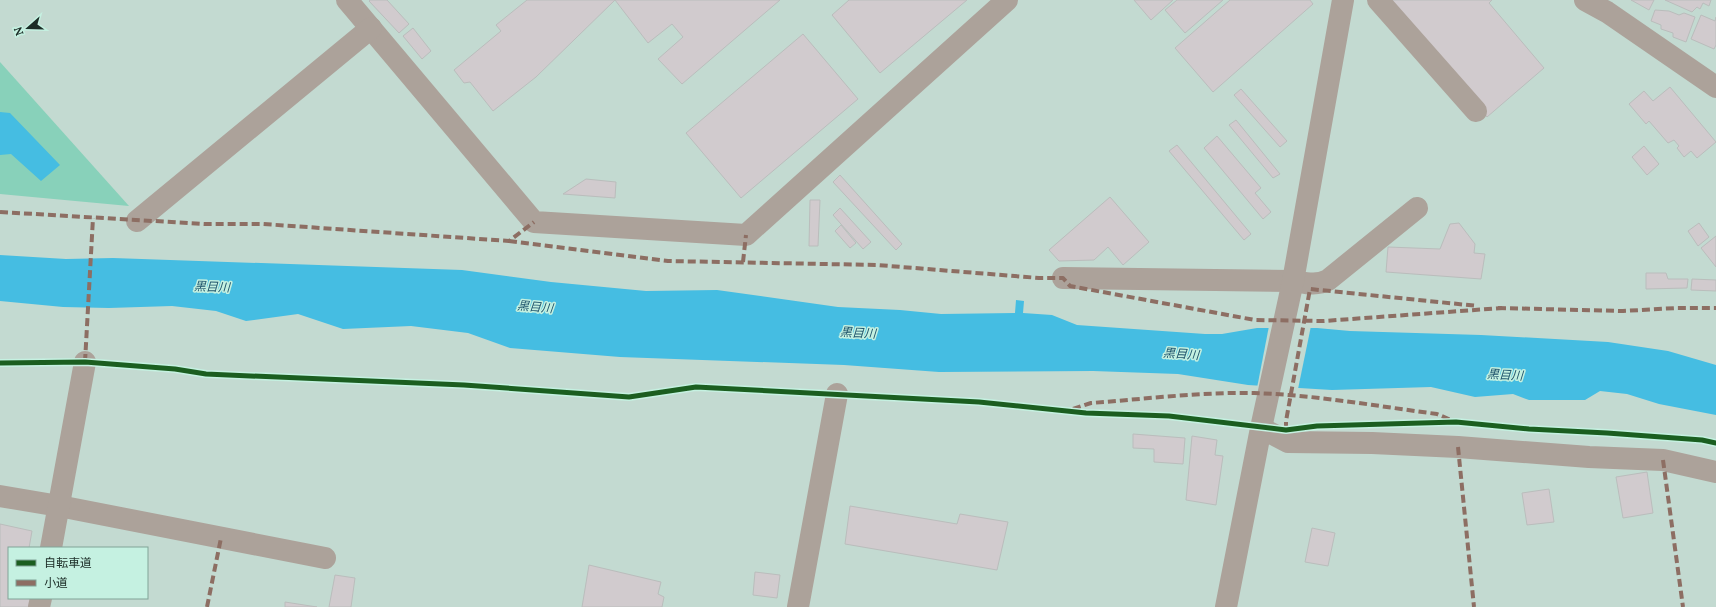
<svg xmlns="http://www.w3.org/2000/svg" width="1716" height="607" font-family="Lora,'Noto Sans JP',serif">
	<rect width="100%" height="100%" fill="#c3dad1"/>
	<path fill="#88d1ba" d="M0,62L129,206L0,194Z"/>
	<g fill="#45bde2">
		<path d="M0,112L10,113L60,165L41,181L11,154L0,155Z"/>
		<path d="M0,255L66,259L113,258L462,270L551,282L646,291L717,290L838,307L900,310L941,314L1015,313L1016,300L1024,301L1023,313L1052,315L1077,325L1205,334H1222L1257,328H1317L1350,331L1481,335L1608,342L1668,351L1716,365V415L1659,404L1627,394L1600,391L1585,400H1529L1513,394L1475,397L1431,387L1332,390L1248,385L1178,374L1093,371L939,372L844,365L620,357L510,348L468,333L411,326L343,329L298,314L246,321L216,311L172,306L109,308L63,307L0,301Z"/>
	</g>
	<path fill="#c3dad1" d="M1269,326H1311L1298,389L1257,388Z"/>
	<g fill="#d1cbce" stroke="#babdbc">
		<path d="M370,0H387L409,24L399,33L369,1Z"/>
		<path d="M527,0H615L536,77L493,111L470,82L464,83L454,70L501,31L496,25Z"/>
		<path d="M615,0H780L682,84L658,59L683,37L672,24L648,43Z"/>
		<path d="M849,0H967L880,73L832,15Z"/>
		<path d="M1134,0H1173L1151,20Z"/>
		<path d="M1177,0H1223L1185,33L1165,10Z"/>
		<path d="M1230,0H1310L1313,4L1213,92L1175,48Z"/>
		<path d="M1391,0H1492L1489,3L1544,68L1487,117L1389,2Z"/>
		<path d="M1631,0H1654L1649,10Z"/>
		<path d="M1665,0H1711L1709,6L1703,3L1700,9L1697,7L1692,12Z"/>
		<path d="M1655,10L1669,11L1679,15L1684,13L1695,17L1686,42L1673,37V33L1661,29V25L1651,21Z"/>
		<path d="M1701,15L1715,21L1716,17V45L1714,49L1691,39Z"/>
		<path d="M413,28L431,51L422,59L403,36Z"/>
		<path d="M803,34L858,99L741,198L686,133Z"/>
		<path d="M1670,87L1716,142L1697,158L1691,151L1684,157L1677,148L1679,146L1674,140L1668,143L1649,121L1646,124L1629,104L1644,91L1653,101Z"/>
		<path d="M1241,89L1287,141L1280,147L1234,95Z"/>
		<path d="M1236,120L1280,174L1273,178L1229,125Z"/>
		<path d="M1217,136L1261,188L1255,193L1271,212L1263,219L1204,148Z"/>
		<path d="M1177,145L1251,234L1244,240L1169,151Z"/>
		<path d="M1644,146L1659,164L1647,175L1632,157Z"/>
		<path d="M840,175L902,244L896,250L833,182Z"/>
		<path d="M586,179L616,182L615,198L563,194Z"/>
		<path d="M1110,197L1149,242L1123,265L1108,247L1094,260L1059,261L1049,250Z"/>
		<path d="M810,200H820L818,246H809Z"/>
		<path d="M840,208L871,242L863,249L833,215Z"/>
		<path d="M1459,223L1475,244L1474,253L1485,254L1481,279L1386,272L1388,247L1440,249L1450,224Z"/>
		<path d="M1699,223L1709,237L1698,246L1688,231Z"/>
		<path d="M841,225L856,243L850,248L835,231Z"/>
		<path d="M1716,236V267L1701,248Z"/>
		<path d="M1646,273H1666L1668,279H1688L1687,288L1646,289Z"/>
		<path d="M1692,279L1716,280V291L1691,290Z"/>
		<path d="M1133,434L1185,438L1183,464L1154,462V449L1133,448Z"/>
		<path d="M1192,436L1217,440L1215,455L1223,456L1216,505L1186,500Z"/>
		<path d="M1647,472L1653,513L1623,518L1616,477Z"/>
		<path d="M1549,489L1554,522L1527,525L1522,493Z"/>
		<path d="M850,506L957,524L960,514L1008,522L997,570L845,544Z"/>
		<path d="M0,524L32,531L29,548H9V598H32L30,607H0Z"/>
		<path d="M1312,528L1335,533L1328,566L1305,562Z"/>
		<path d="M589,565L661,582L658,594L664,597L662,607H582Z"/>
		<path d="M755,572L780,575L777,598L753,595Z"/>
		<path d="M335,575L355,578L351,607H329Z"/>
		<path d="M285,602L317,607H285Z"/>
	</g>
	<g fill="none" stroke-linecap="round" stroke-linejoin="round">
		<g stroke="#aca29a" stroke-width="22">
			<path d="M347,0L534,222L746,235L1007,0"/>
			<path d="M1378,0L1476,111"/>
			<path d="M1585,0L1607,12L1716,87"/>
			<path d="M137,221L371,28"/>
			<path d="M1063,278L1293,281C1306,283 1316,286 1328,280L1417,208"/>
			<path d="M1261,428L1288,442L1372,443L1458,447L1589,457L1663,460L1716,472"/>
			<path d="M0,496L59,506L325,558"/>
			<path d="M51,548L85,362"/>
			<path d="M39,607L41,598"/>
			<path d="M798,607L837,394"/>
			<path d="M1226,607L1261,428L1293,281L1343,0"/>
		</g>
		<g stroke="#8d6e63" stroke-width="4" stroke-dasharray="8 4" stroke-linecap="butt">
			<path d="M0,212L205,224H263L509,241L534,222"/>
			<path d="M509,241L668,261L877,265L1039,278H1063L1070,286L1255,320L1324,321L1502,308"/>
			<path d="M743,262L746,235"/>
			<path d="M1498,308L1623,311L1677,308H1716"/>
			<path d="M85,362L93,218"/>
			<path d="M1073,409L1091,403C1145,399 1200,392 1254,393C1316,395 1376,406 1437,414L1451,420"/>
			<path d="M1286,430V421L1310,289L1478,306"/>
			<path d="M1458,447L1474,607"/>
			<path d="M1663,460L1683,607"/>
			<path d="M207,607L221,538"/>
		</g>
		<g stroke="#c5f1e1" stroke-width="8">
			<path id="cycleway" d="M0,363L85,362L175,369L206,374L464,385L629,397L696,387L979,402L1086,413L1169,416L1286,430L1317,426L1456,422L1529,429L1607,433L1702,440L1716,443"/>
		</g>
		<use href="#cycleway" stroke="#1b5e20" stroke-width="5"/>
	</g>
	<g text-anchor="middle" stroke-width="3" stroke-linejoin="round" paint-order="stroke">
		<g font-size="12" font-style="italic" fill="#1f546c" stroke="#c5f1e1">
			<text transform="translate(212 287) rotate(2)" y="4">黒目川</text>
			<text transform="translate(535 307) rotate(5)" y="4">黒目川</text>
			<text transform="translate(858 333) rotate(3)" y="4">黒目川</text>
			<text transform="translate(1181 354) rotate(4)" y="4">黒目川</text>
			<text transform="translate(1505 375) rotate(3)" y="4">黒目川</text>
		</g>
	</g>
	<rect x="8" y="547" width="140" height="52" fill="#c5f1e1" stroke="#81a397"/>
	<rect x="16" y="560" width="20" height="6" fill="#1b5e20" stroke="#81a397"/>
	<text x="44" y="567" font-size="12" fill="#1c2d27">自転車道</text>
	<rect x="16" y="580" width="20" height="6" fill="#8d6e63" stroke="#81a397"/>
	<text x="44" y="587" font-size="12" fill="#1c2d27">小道</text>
	<g transform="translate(28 28) rotate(250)" stroke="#c5f1e1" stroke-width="3" paint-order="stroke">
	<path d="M0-3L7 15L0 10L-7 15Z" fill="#1c2d27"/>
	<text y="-6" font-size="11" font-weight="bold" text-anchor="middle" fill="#1c2d27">N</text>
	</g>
</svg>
